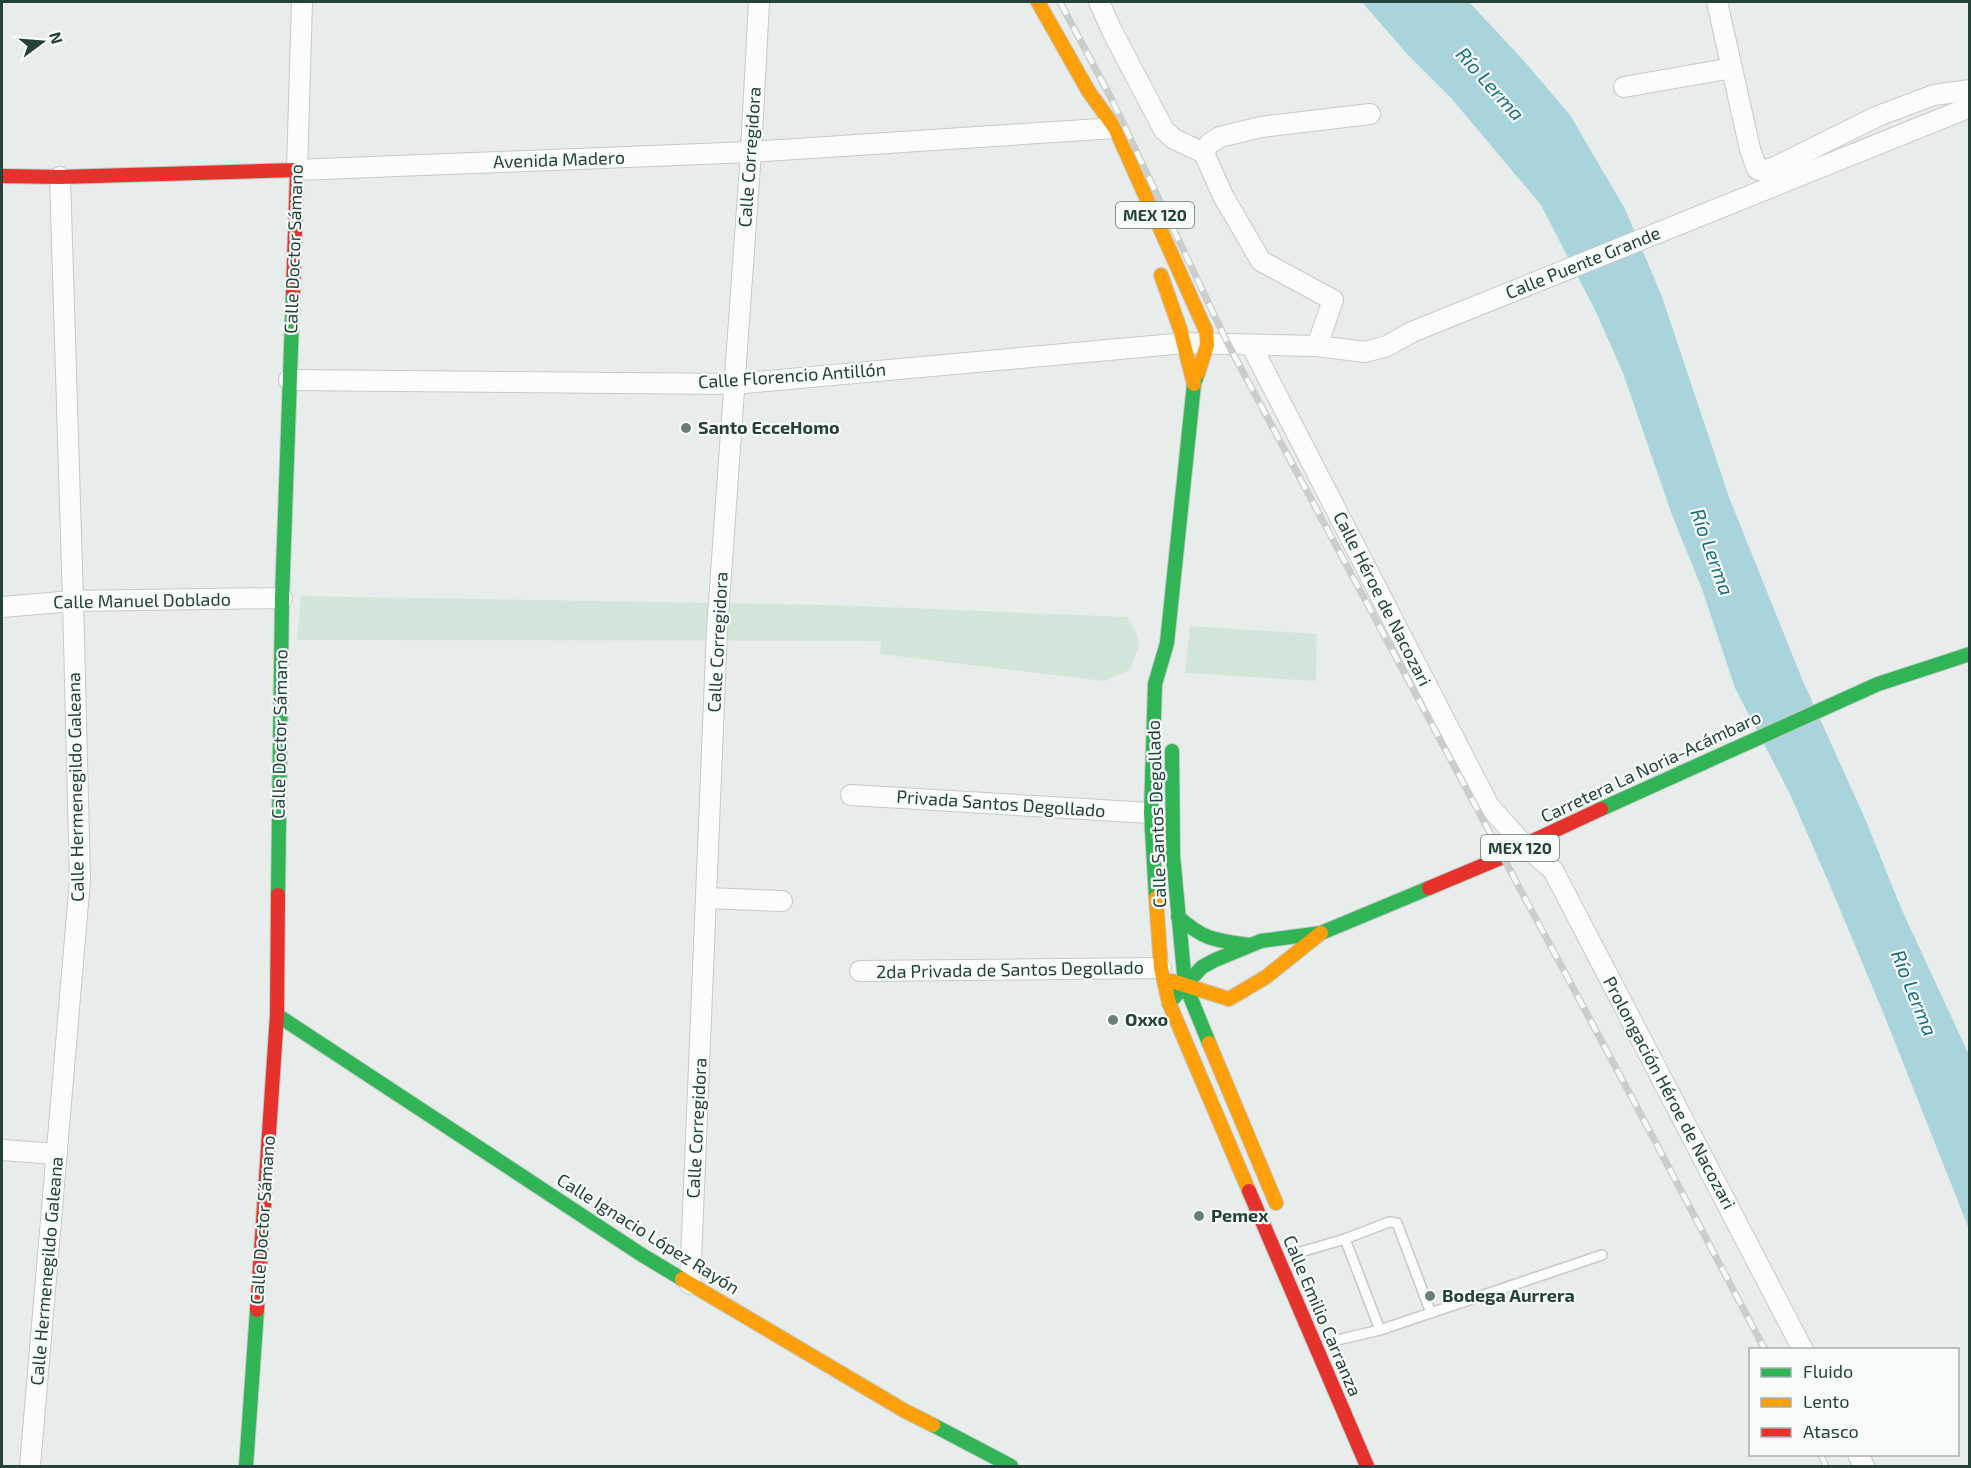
<svg xmlns="http://www.w3.org/2000/svg" width="1971" height="1468" font-family="'Exo 2',sans-serif">
	<rect width="100%" height="100%" fill="#e8edeb"/>
	<g fill="#d1e6d8">
		<path d="M301,596L835,605L1127,617C1144,640 1140,646 1129,670L1104,681L880,654L881,641L297,640Z"/>
		<path d="M1190,626L1317,634L1316,681L1185,673Z"/>
	</g>
	<path fill="#a9d4db" d="M1362,2H1469L1524,61L1570,115L1625,209L1662,297L1729,497L1802,679L1866,821L1901,908L1969,1055V1229L1883,1012L1828,881L1790,794L1735,688L1702,589L1672,515L1623,373L1596,312L1541,205L1451,98L1407,54Z"/>
	<g fill="none" stroke-linecap="round" stroke-linejoin="round">
		<g stroke="#c5cac8" stroke-width="12">
			<g id="lane">
				<path d="M1345,1239L1380,1330"/>
				<path d="M1297,1253L1345,1239L1389,1222L1397,1223L1431,1313"/>
				<path d="M1333,1341L1380,1330L1602,1255"/>
			</g>
		</g>
		<g stroke="#c5cac8" stroke-width="22">
			<g id="street">
				<path d="M302,2L297,170L751,152L1115,128"/>
				<path d="M1099,2L1112,31L1164,130L1174,139L1204,153L1223,196L1261,261L1333,300L1317,346"/>
				<path d="M1717,2L1750,149L1757,169L1763,171L1775,167L1878,116L1934,95L1970,90"/>
				<path d="M1624,87L1732,68"/>
				<path d="M1204,153L1209,144L1220,137L1261,127L1370,114"/>
				<path d="M1251,345L1489,806L1524,845L1553,870L1803,1350"/>
				<path d="M289,380L734,384L1185,343L1317,346L1365,352L1387,346L1412,332L1970,107"/>
				<path d="M2,607L73,601L282,598"/>
				<path d="M851,795L1151,813"/>
				<path d="M707,898L782,901"/>
				<path d="M860,971L1161,968"/>
				<path d="M2,1150L57,1154"/>
				<path d="M690,1284L717,630L751,152L759,2"/>
				<path d="M1858,1454L1864,1466"/>
				<path d="M30,1466L80,880L73,601L60,177"/>
			</g>
		</g>
		<g stroke="#c3cbc8" stroke-width="16">
			<g id="fast">
				<path d="M1172,751L1173,856L1185,984L1209,1043"/>
				<path d="M1601,809L1878,684L1970,654"/>
				<path d="M278,895L282,598L293,292"/>
				<path d="M1156,898L1151,813L1155,684L1167,643L1194,384L1198,373"/>
				<path d="M1178,917C1206,941 1215,940 1250,945"/>
				<path d="M1169,1003L1202,967L1215,960L1261,941L1321,933L1429,888"/>
				<path d="M277,1015L642,1255L682,1279"/>
				<path d="M933,1425L1011,1466"/>
				<path d="M246,1466L257,1310"/>
			</g>
		</g>
		<g stroke="#c3cbc8" stroke-width="16">
			<g id="slow">
				<path d="M1038,2L1089,92L1115,128L1206,331L1207,345L1198,373"/>
				<path d="M1161,275L1180,329L1194,384"/>
				<path d="M1156,898L1161,968L1169,1003L1249,1191"/>
				<path d="M1172,981L1229,999L1266,977L1321,933"/>
				<path d="M1209,1043L1276,1203"/>
				<path d="M682,1279L905,1411L933,1425"/>
			</g>
		</g>
		<g stroke="#c3cbc8" stroke-width="16">
			<g id="jam">
				<path d="M2,176L60,177L297,170L293,292"/>
				<path d="M1429,888L1503,857L1524,845L1601,809"/>
				<path d="M1249,1191L1367,1466"/>
				<path d="M257,1310L277,1015L278,895"/>
			</g>
		</g>
		<use href="#lane" stroke="#fcfcfc" stroke-width="9"/>
		<use href="#street" stroke="#fcfcfc" stroke-width="20"/>
		<use href="#fast" stroke="#30b455" stroke-width="14"/>
		<use href="#slow" stroke="#ff9f0a" stroke-width="14"/>
		<use href="#jam" stroke="#e5322d" stroke-width="14"/>
		<g stroke="#c9cdcc" stroke-width="7">
			<g id="rail">
				<path d="M1060,2L1111,98L1228,344L1638,1109L1765,1350"/>
				<path d="M1820,1454L1826,1466"/>
			</g>
		</g>
		<use href="#rail" stroke="#f7fbf9" stroke-width="4.5" stroke-dasharray="14" stroke-linecap="butt"/>
	</g>
	<g fill="#697e78" stroke="#f7fbf9" stroke-width="2">
		<circle cx="686" cy="428" r="6"/>
		<circle cx="1113" cy="1020" r="6"/>
		<circle cx="1199" cy="1216" r="6"/>
		<circle cx="1430" cy="1296" r="6"/>
	</g>
	<g text-anchor="middle" stroke-width="4.5" stroke-linejoin="round" paint-order="stroke">
		<g fill="#f7fbf9" stroke="#637a73" stroke-width="1.5">
			<rect x="1116" y="202" width="78" height="26" rx="4.5"/>
			<rect x="1481" y="835" width="78" height="26" rx="4.5"/>
		</g>
		<g font-size="16" font-weight="bold" fill="#24423a">
			<text x="1155" y="221">MEX 120</text>
			<text x="1520" y="854">MEX 120</text>
		</g>
		<g font-size="18" fill="#24423a" stroke="#f7fbf9">
			<text transform="translate(750 157) rotate(-86)" y="6">Calle Corregidora</text>
			<text transform="translate(559 160) rotate(-2)" y="6">Avenida Madero</text>
			<text transform="translate(294 249) rotate(-88)" y="6">Calle Doctor Sámano</text>
			<text transform="translate(1583 263) rotate(-22)" y="6">Calle Puente Grande</text>
			<text transform="translate(792 376) rotate(-4)" y="6">Calle Florencio Antillón</text>
			<text transform="translate(1382 599) rotate(63)" y="6">Calle Héroe de Nacozari</text>
			<text transform="translate(142 601) rotate(-1)" y="6">Calle Manuel Doblado</text>
			<text transform="translate(718 642) rotate(-87)" y="6">Calle Corregidora</text>
			<text transform="translate(280 734) rotate(-89)" y="6">Calle Doctor Sámano</text>
			<text transform="translate(1651 767) rotate(-25)" y="6">Carretera La Noria-Acámbaro</text>
			<text transform="translate(76 787) rotate(-91)" y="6">Calle Hermenegildo Galeana</text>
			<text transform="translate(1001 804) rotate(4)" y="6">Privada Santos Degollado</text>
			<text transform="translate(1157 814) rotate(-92)" y="6">Calle Santos Degollado</text>
			<text transform="translate(1010 970) rotate(-1)" y="6">2da Privada de Santos Degollado</text>
			<text transform="translate(1669 1093) rotate(62)" y="6">Prolongación Héroe de Nacozari</text>
			<text transform="translate(697 1128) rotate(-87)" y="6">Calle Corregidora</text>
			<text transform="translate(263 1220) rotate(-86)" y="6">Calle Doctor Sámano</text>
			<text transform="translate(648 1234) rotate(32)" y="6">Calle Ignacio López Rayón</text>
			<text transform="translate(47 1271) rotate(-85)" y="6">Calle Hermenegildo Galeana</text>
			<text transform="translate(1322 1316) rotate(67)" y="6">Calle Emilio Carranza</text>
		</g>
		<g font-size="18" font-weight="bold" fill="#24423a" stroke="#f7fbf9" text-anchor="start">
			<text x="698" y="434">Santo EcceHomo</text>
			<text x="1125" y="1026">Oxxo</text>
			<text x="1211" y="1222">Pemex</text>
			<text x="1442" y="1302">Bodega Aurrera</text>
		</g>
		<g font-size="20" font-style="italic" fill="#1c6f80" stroke="#f7fbf9">
			<text transform="translate(1490 84) rotate(48)" y="7">Río Lerma</text>
			<text transform="translate(1712 552) rotate(70)" y="7">Río Lerma</text>
			<text transform="translate(1914 993) rotate(68)" y="7">Río Lerma</text>
		</g>
	</g>
	<rect width="1971" height="1468" fill="none" stroke="#24423a" stroke-width="6"/>
	<rect x="1749" y="1348" width="210" height="108" fill="#f7fbf9" stroke="#a3b1ad" stroke-width="1.5"/>
	<rect x="1761" y="1368" width="30" height="9" fill="#30b455" stroke="#a3b1ad" stroke-width="1.5"/>
	<text x="1803" y="1378" font-size="18" fill="#24423a">Fluido</text>
	<rect x="1761" y="1398" width="30" height="9" fill="#ff9f0a" stroke="#a3b1ad" stroke-width="1.5"/>
	<text x="1803" y="1408" font-size="18" fill="#24423a">Lento</text>
	<rect x="1761" y="1428" width="30" height="9" fill="#e5322d" stroke="#a3b1ad" stroke-width="1.5"/>
	<text x="1803" y="1438" font-size="18" fill="#24423a">Atasco</text>
	<g transform="translate(42 42) rotate(74)" stroke="#f7fbf9" stroke-width="4.5" paint-order="stroke">
	<path d="M0-4.5L10 22L0 15L-10 22Z" fill="#24423a"/>
	<text y="-9" font-size="16" font-weight="bold" text-anchor="middle" fill="#24423a">N</text>
	</g>
</svg>
